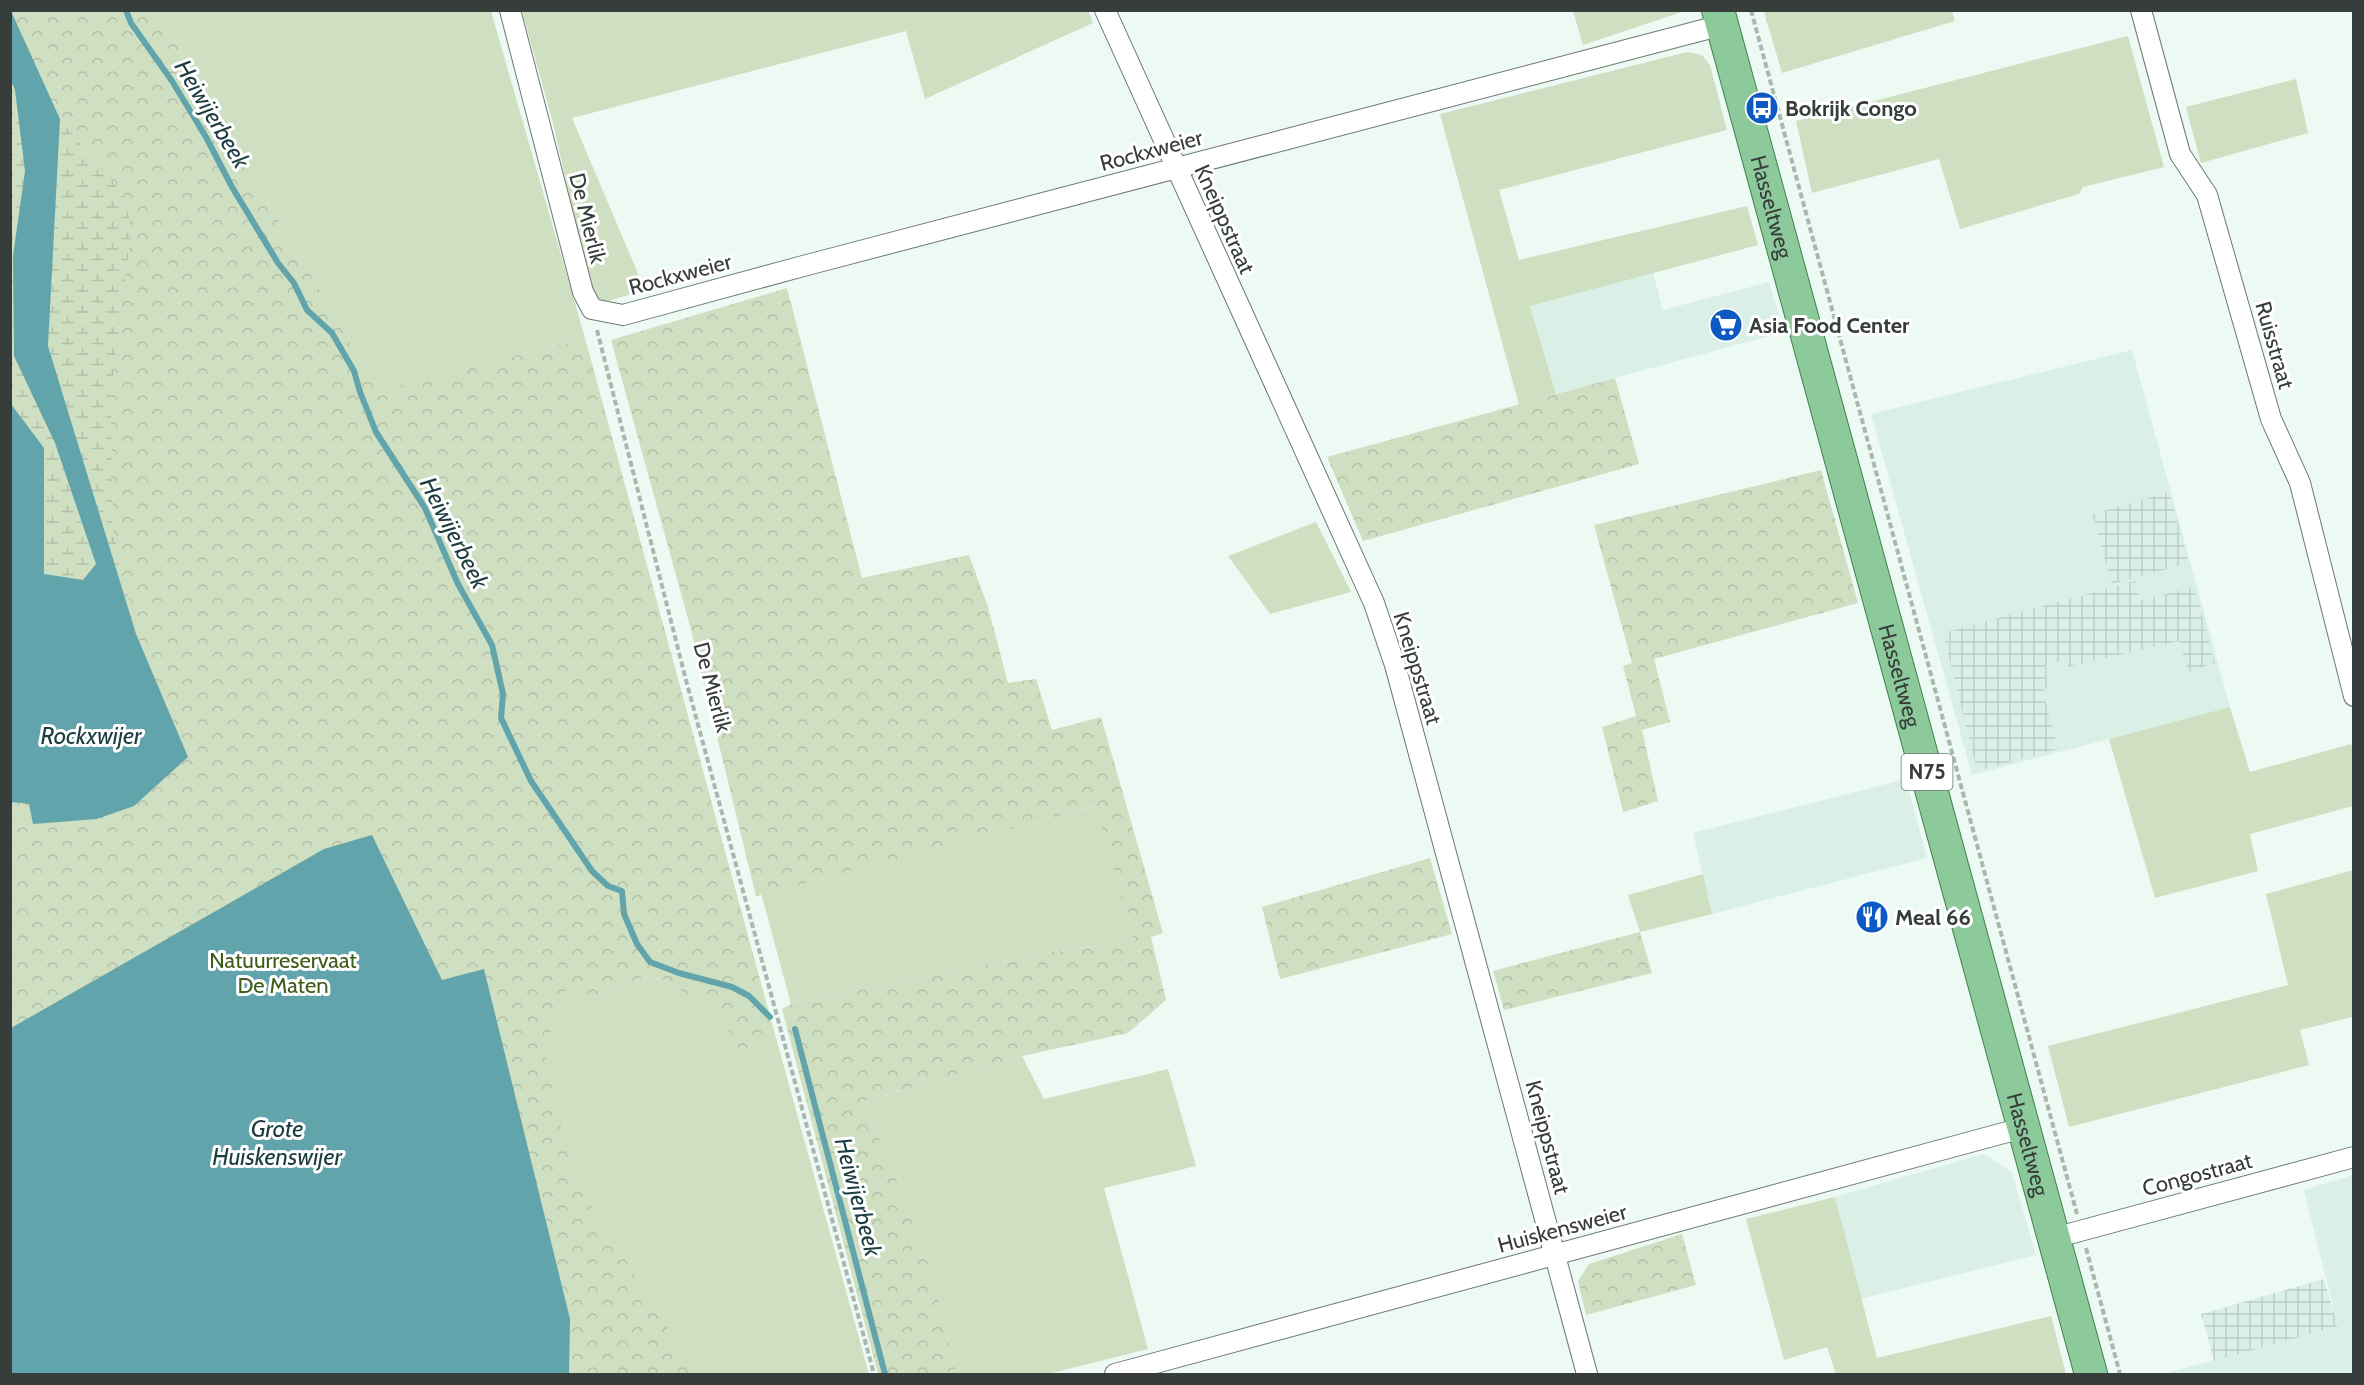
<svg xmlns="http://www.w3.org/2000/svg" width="2364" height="1385" font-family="Cabin,sans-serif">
	<defs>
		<pattern id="industrial-grid" width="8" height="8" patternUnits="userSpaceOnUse" patternTransform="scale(1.5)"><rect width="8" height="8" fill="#daf0e6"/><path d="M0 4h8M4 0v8" fill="none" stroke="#bccfc6"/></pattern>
		<pattern id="forest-crowns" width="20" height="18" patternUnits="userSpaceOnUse" patternTransform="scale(1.5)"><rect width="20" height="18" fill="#cfdfc1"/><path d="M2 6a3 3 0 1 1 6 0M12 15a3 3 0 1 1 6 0" fill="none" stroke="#b2c0a7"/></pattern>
		<pattern id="wetland-marsh" width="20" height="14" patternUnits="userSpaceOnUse" patternTransform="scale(1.5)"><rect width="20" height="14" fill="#cfdfc1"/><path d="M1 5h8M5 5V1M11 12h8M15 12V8" fill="none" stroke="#b2c0a7"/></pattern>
	</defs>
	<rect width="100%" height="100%" fill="#edfaf4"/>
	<g fill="#daf0e6">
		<path d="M1653,272L1663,310L1769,282L1784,332L1556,394L1530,306Z"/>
		<path d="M2132,350L2230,707L1972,775L1871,414Z"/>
		<path d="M1906,779L1927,858L1712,914L1693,833Z"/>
		<path d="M1984,1154L2012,1172L2036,1255L1860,1299L1835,1197Z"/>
		<path d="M2353,1175V1374H2164L2338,1326L2304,1190Z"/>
	</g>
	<g fill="url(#industrial-grid)">
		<path d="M2169,492L2189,563L2112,584L2092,514Z"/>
		<path d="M2135,581L2141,600L2194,587L2215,663L2188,672L2179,641L2068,667L2066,660L2046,665L2048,686L2043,691L2058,749L1977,771L1943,633Z"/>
		<path d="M2324,1279L2338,1326L2214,1361L2201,1314Z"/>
	</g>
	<g fill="#cfdfc1">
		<path d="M1088,10L1093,23L925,99L906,31L572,118L645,290L602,303L590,289L553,123L522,11Z"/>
		<path d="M1803,10L1952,11L1955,21L1782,73L1767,22Z"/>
		<path d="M157,11H491L585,338L378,392Z"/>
		<path d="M1573,11V10L1681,11L1679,13L1583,45Z"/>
		<path d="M2128,36L2164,167L2083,187L2079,194L1960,229L1939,159L1812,193L1796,121Z"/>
		<path d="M1687,52L1702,55L1710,65L1727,130L1499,190L1519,260L1747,206L1758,245L1530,306L1556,394L1519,405L1440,114Z"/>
		<path d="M2296,79L2308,133L2201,163L2186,107Z"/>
		<path d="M1316,522L1351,592L1270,614L1228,556Z"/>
		<path d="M112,526L588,999L640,978L666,980L720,1017L748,1063L773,1027L869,1374H569L10,802Z"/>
		<path d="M2230,707L2250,772L2351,744L2354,753L2353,806L2250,834L2258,871L2155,898L2109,739Z"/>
		<path d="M1097,806L1133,940L1051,952L791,1004L761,893Z"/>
		<path d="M2353,870V1017L2300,1030L2309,1065L2069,1127L2048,1046L2288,985L2266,894Z"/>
		<path d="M1703,874L1712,914L1640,932L1628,895Z"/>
		<path d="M1022,1056L1044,1099L1168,1069L1196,1166L1104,1188L1148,1349L1048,1374H957L930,1267L865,1101Z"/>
		<path d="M1835,1197L1877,1358L2051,1316L2066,1374H1836L1827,1347L1784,1360L1746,1219Z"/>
	</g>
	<g fill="url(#forest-crowns)">
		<path d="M10,11H157L378,391L585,338L773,1027L748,1064L720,1017L666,980L640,978L588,999L568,982L544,1052L572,1173L696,1374H11Z"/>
		<path d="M1764,11V10L1803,11L1767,22Z"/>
		<path d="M787,288L862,578L969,555L988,607L1008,683L1036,679L1052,730L1101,717L1163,933L1151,937L1166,1000L1128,1033L1022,1056L865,1101L930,1267L957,1374H878L782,1009L791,1004L1051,952L1133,940L1096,806L756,896L690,626L611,340Z"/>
		<path d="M1615,378L1639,464L1363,541L1327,457Z"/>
		<path d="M1821,470L1858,603L1654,659L1670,722L1642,730L1658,801L1623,812L1602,727L1636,716L1623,666L1632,663L1594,525Z"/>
		<path d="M1430,858L1452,934L1280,979L1262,907Z"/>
		<path d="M1640,932L1652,973L1504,1010L1493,971Z"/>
		<path d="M1682,1234L1696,1285L1586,1315L1578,1281L1589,1264Z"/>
	</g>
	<g fill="url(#wetland-marsh)">
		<path d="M10,81L15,90L25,171L13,256L14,356L55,443L96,565L83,580L44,574V448L11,404Z"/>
		<path d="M60,119L127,199L131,232L111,393L112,526L136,634L48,346Z"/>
	</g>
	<g fill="#62a4ab">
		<path d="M11,11L60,119L48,346L136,634L188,757L134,806L97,819L33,824L29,804L11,802V404L44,448V574L83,580L96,564L55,443L14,356L13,256L25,171L15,90L11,81Z"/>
		<path d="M372,835L442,980L484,969L570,1319L569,1374H11V1028L324,849Z"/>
	</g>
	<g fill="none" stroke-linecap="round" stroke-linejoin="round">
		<g stroke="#62a4ab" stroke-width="6">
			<path d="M126,10L131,23L172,81L206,137L232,187L278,263L294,283L307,310L332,333L354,371L360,392L376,432L425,508L458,584L492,645L503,694L501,718L531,781L592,871L608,886L622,891L624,914L637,944L650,962L679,973L732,987L749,996L770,1017"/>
			<path d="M795,1029L885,1374"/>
		</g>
		<g stroke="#6b7771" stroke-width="22">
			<g id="minor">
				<path d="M510,10L583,292L592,309L623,315L807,265L1722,25"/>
				<path d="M1105,10L1374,603L1395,665L1587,1374"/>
				<path d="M2141,10L2180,154L2207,195L2271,419L2300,483L2354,696"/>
				<path d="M2054,1238L2354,1157"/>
				<path d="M1115,1374L2022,1128"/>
			</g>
		</g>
		<g stroke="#3e824e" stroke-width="34">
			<g id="primary">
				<path id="s1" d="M1718,10L2091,1374"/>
			</g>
		</g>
		<g stroke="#abb6b1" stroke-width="4" stroke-dasharray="6 3" stroke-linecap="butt">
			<path d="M1751,10L2077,1214"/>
			<path d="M597,330L687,684L874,1374"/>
			<path d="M2086,1248L2120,1374"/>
		</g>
		<use href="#minor" stroke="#fff" stroke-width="20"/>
		<use href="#primary" stroke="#8dca9b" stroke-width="32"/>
	</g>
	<defs>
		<g id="bus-disc" transform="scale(1.725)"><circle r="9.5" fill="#0d59c3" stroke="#fff"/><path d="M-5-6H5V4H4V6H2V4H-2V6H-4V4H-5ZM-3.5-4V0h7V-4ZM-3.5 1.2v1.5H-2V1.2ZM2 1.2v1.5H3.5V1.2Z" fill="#fff"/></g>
		<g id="supermarket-disc" transform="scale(1.725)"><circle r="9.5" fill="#0d59c3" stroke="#fff"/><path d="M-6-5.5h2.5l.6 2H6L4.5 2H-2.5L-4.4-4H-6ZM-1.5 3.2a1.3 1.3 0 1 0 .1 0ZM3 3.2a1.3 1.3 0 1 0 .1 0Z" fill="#fff"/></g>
		<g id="restaurant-disc" transform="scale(1.725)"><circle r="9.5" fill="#0d59c3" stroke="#fff"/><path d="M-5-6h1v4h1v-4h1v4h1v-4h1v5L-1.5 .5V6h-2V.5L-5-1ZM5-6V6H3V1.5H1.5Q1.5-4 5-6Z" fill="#fff"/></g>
	</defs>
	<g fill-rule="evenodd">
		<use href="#bus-disc" x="1762" y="108"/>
		<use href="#supermarket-disc" x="1726" y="325"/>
		<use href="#restaurant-disc" x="1872" y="917"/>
	</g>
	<g text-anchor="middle" stroke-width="6" stroke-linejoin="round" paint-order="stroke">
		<rect fill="#fff" stroke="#737775" stroke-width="1.5" x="1901.5" y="754" width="51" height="36" rx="4.5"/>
		<g font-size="21" font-weight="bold" fill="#373d3a">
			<text x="1927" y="779">N75</text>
		</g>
		<g font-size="22" font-weight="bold" fill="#373d3a" stroke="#fff" text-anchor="start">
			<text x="1785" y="116">Bokrijk Congo</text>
			<text x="1749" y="333">Asia Food Center</text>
			<text x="1895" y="925">Meal 66</text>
		</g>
		<g font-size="22" fill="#373d3a" stroke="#fff">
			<text transform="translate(1151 150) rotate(-15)" y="8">Rockxweier</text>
			<text dy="8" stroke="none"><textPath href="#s1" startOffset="204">Hasseltweg</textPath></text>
			<text transform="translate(588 218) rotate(76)" y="8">De Mierlik</text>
			<text transform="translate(1225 219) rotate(66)" y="8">Kneippstraat</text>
			<text transform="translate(680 274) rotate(-15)" y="8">Rockxweier</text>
			<text transform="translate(2275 345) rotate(74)" y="8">Ruisstraat</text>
			<text transform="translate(1418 668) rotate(73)" y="8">Kneippstraat</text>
			<text dy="8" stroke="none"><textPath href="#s1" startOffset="690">Hasseltweg</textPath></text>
			<text transform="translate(713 687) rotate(75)" y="8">De Mierlik</text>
			<text transform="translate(1548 1137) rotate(75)" y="8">Kneippstraat</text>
			<text dy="8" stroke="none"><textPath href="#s1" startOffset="1176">Hasseltweg</textPath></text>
			<text transform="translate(2197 1174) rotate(-15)" y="8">Congostraat</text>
			<text transform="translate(1562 1228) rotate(-15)" y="8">Huiskensweier</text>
		</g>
		<g font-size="22" fill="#3f5c1b" stroke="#fff">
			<text x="283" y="968">Natuurreservaat<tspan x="283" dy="25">De Maten</tspan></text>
		</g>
		<g font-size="24" font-style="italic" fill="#1b3c40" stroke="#fff">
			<text transform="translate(212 114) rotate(59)" y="8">Heiwijerbeek</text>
			<text transform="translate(454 533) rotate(63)" y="8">Heiwijerbeek</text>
			<text x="91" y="744">Rockxwijer</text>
			<text x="277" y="1137">Grote<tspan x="277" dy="28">Huiskenswijer</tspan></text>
			<text transform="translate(858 1197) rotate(75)" y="8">Heiwijerbeek</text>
		</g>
	</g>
	<rect width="2364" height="1385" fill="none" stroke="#373d3a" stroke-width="24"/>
</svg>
